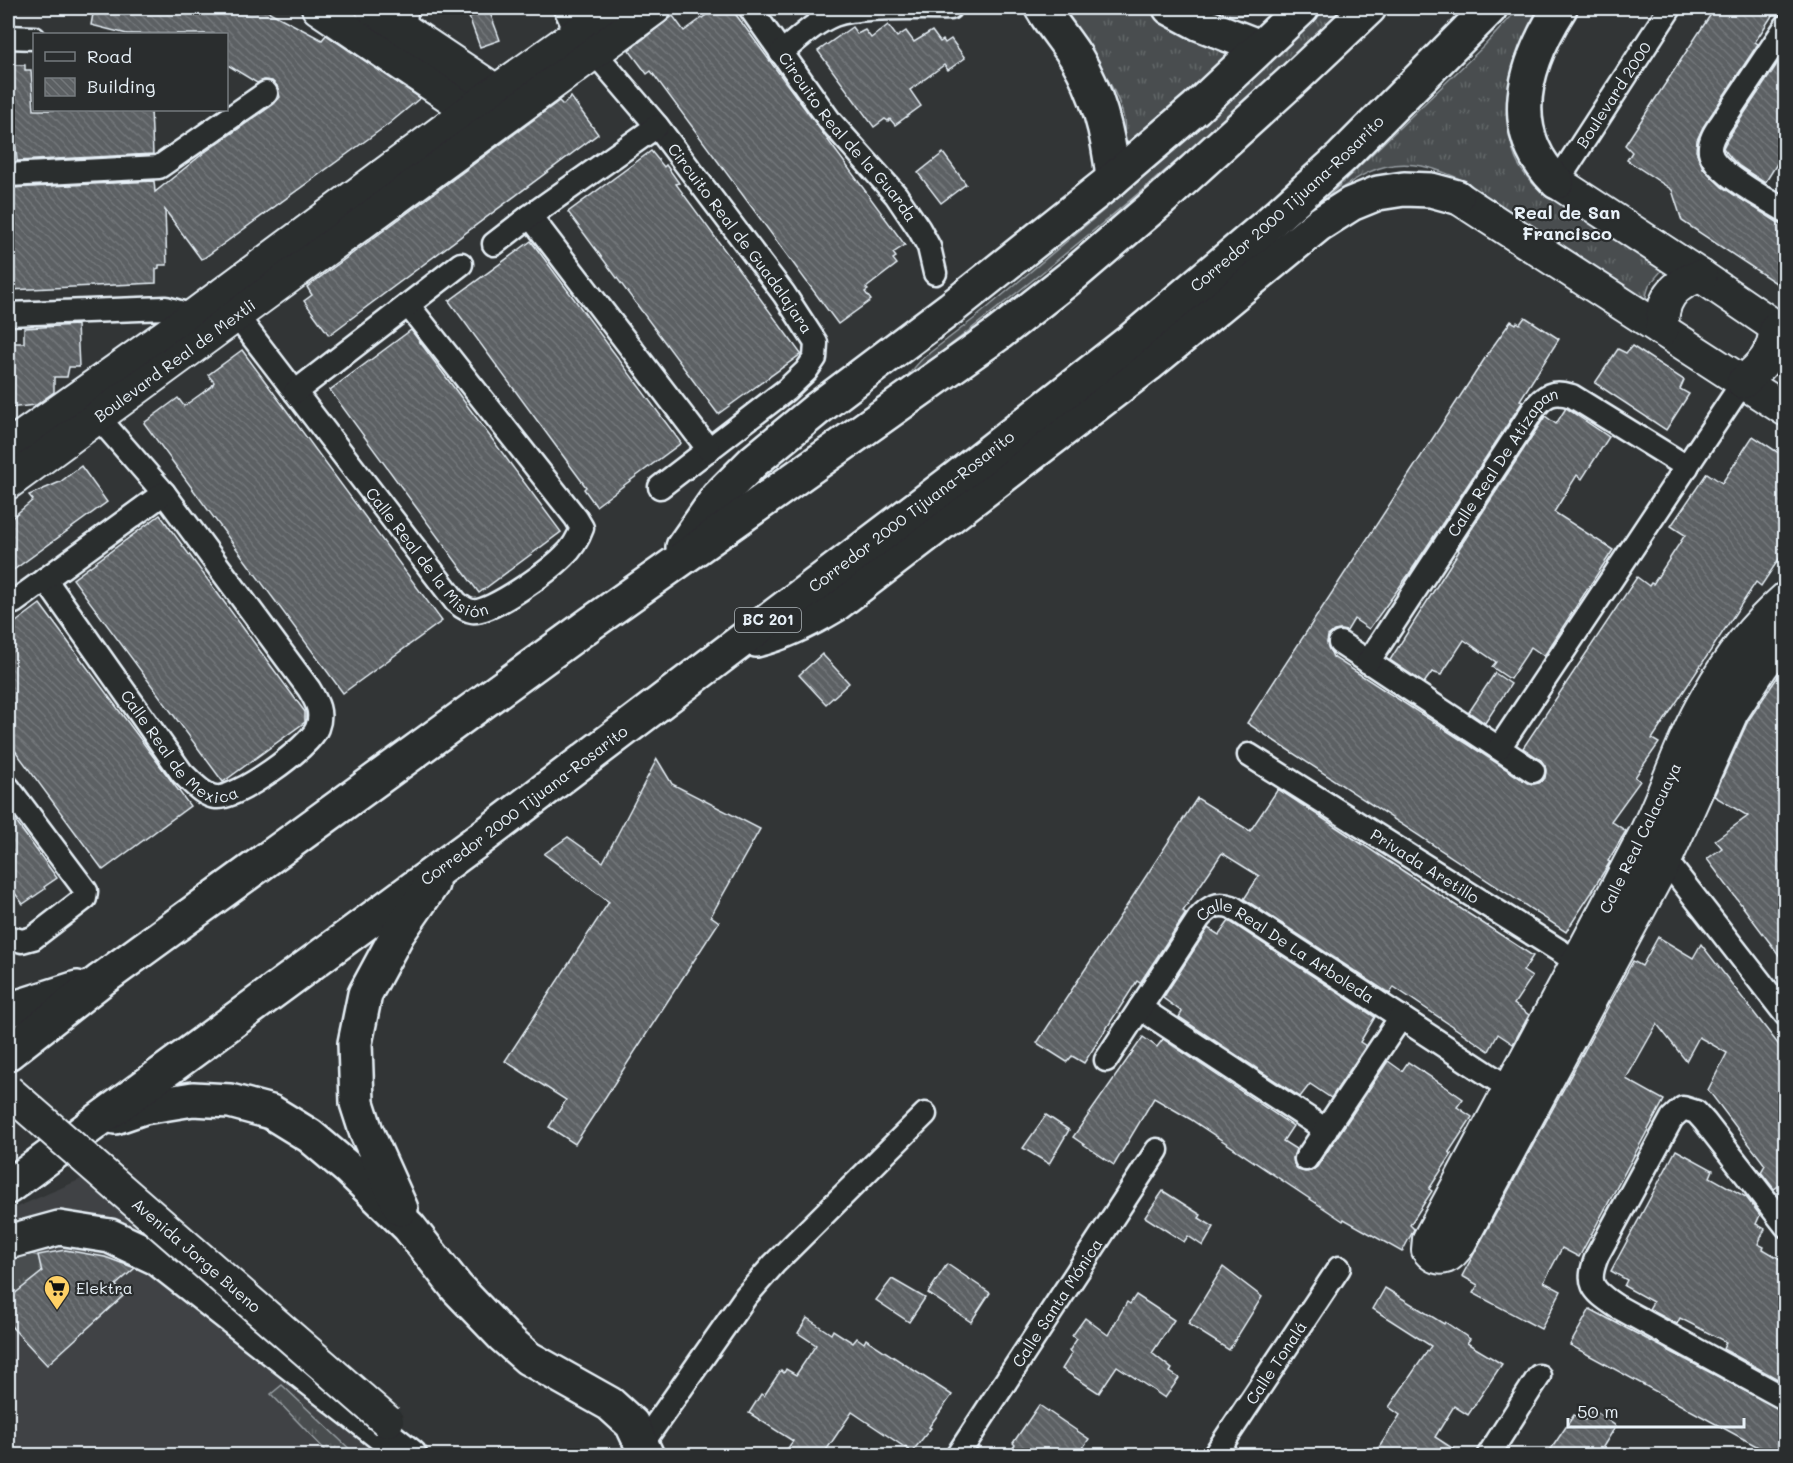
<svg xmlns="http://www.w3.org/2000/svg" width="1793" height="1463" font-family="Mali,sans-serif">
	<defs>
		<pattern id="grass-tufts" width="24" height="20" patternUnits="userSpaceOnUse" patternTransform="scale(1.5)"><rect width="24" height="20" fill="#494d4f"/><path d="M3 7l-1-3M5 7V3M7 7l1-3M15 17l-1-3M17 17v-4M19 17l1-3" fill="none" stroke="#636769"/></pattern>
		<pattern id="building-back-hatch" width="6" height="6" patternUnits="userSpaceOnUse" patternTransform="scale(1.5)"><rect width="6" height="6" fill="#5c6063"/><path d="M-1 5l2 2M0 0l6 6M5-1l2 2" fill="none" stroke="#73777a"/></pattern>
	</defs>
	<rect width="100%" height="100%" fill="#323536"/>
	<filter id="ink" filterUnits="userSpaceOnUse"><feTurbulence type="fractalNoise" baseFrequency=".0167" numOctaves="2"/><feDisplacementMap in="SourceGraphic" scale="12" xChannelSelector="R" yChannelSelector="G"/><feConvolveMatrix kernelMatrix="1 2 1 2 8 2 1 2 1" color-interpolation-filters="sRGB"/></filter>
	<g filter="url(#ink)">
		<path fill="#3f4244" d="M95,1173L428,1455H8V1211Z"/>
		<g fill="url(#grass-tufts)" stroke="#989fa4" stroke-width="1.5">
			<path d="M1056,8H1153L1207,42L1235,54L1118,157C1122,145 1126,133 1124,120C1118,82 1078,39 1056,8Z"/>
			<path d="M1210,8H1266C1246,18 1231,18 1210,8Z"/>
			<path d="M1327,8H1347C1206,142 1054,266 899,385L923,358L975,318L1122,195L1281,52Z"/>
			<path d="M1519,8H1549C1524,53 1498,82 1510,137C1514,160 1519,169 1535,186L1663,269L1649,285L1645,300L1466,182C1399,149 1370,164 1315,209L1484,46Z"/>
			<path d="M27,1253L39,1256L42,1272L8,1299V1258Z"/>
			<path d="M282,1385L356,1455H330L271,1394Z"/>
		</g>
		<g fill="url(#building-back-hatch)" stroke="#e8f1f8" stroke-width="1.5">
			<path d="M94,8H262L322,40L326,35L420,98L390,123L204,258L201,259L165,210L167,265H159V268L156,269V283L10,290L9,276H8V203H11L10,188L154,181L155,192L205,152L274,104L280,97L277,86L272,81L264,80L257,83L226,64V34H127L91,25Z"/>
			<path d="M716,8H731L905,245L893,253L896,257L893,259L897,264L866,288L868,290L865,292L871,300L838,324L651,71L647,74L629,50L673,16L684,31Z"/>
			<path d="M1715,8H1777L1755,42L1758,44L1703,127L1697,140L1696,151L1703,168L1722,187L1785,227V289L1682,221L1672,190L1627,160L1632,152L1625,145Z"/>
			<path d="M489,10L500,40L480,47L469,17Z"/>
			<path d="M888,25L897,37L906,31L914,42L932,31L940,42L943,40L945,43L951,39L965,58L948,70L944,65L910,90L921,106L895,125L890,119L888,121L885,119L874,127L818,51L852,27L857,34L865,30L871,38Z"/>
			<path d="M1781,58L1785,61V151L1765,183L1739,166L1731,158L1723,148L1728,138Z"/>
			<path d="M8,65H25V70H31L34,110H151L153,154L17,161L15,139H12V136H8Z"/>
			<path d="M571,97L598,134L329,335L304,301L312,295L307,287L559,101L563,105Z"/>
			<path d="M651,151L664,167L666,165L679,183L676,184L801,354L718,414L568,212Z"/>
			<path d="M943,153L966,184L941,203L918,173Z"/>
			<path d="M531,241L681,443L596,506L584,489L586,487L449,301Z"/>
			<path d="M1525,317L1559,339L1520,400L1523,401L1409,574L1369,629L1354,619L1347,631L1340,630L1334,631L1328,636L1327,643L1333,657L1526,782L1533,784L1539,783L1545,778L1546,771L1545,766L1541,760L1523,748L1637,577L1649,586L1651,583L1653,584L1685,535L1671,526L1707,473L1722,483L1753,436L1785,457V550L1761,586L1756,582L1652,739L1659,743L1635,777L1640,781L1611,821L1626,831L1608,861L1610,862L1593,889H1594L1566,932L1247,723L1491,349L1511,321L1516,324L1517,322L1520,324Z"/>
			<path d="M77,325L79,367H69L67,377H54V392L36,405L8,408V343H24V328Z"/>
			<path d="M411,330L561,532L479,593L330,390Z"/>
			<path d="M1632,346L1684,380L1680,389L1689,394L1666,430L1595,383L1618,349L1626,353Z"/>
			<path d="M242,350L442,621L343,693L144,423L178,398L184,406L212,386L214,382L208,375Z"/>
			<path d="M1566,408L1609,437L1582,479L1577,475L1554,512L1613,550L1544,656L1531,647L1510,679L1492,667L1496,662L1464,640L1441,675L1432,672L1424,683L1390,660L1459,551L1458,550L1544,418L1545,416L1556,424Z"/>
			<path d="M81,466L107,502L8,574V521L33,500L29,495L60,482Z"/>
			<path d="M160,515L305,712V722L223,782L73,579Z"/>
			<path d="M40,604L190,806L103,870L8,741V628Z"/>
			<path d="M822,654L849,683L826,704L799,675Z"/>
			<path d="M1785,666V963L1707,859L1722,848L1715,840L1748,816L1714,796L1748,721Z"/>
			<path d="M1495,673L1511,684L1485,723L1469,712Z"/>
			<path d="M657,759L672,784L760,829L711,916L719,922L575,1144L549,1127L566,1100L505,1061L609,902L544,854L568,837L603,862Z"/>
			<path d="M1278,789L1533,956L1523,971L1532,977L1514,1004L1529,1015L1513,1044L1498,1034L1489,1051L1394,987L1390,994L1244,899L1259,876L1222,853L1183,911L1186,913L1140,983L1137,981L1084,1063L1072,1056L1067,1062L1037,1043L1197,798L1250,831Z"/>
			<path d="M8,811L57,878L44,887L45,889L23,904L8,884Z"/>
			<path d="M1229,921L1375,1017L1360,1042L1366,1046L1331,1098L1310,1084L1300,1097L1179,1017L1182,1012L1163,998L1208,928L1219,935Z"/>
			<path d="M1658,937L1693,958L1701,944L1785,1053V1193L1780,1185L1774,1189L1761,1172L1765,1165L1708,1090L1727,1053L1699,1037L1686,1061L1657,1024L1626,1079L1664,1100L1579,1257L1562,1248L1544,1282L1561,1291L1541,1329L1473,1293L1478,1285L1462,1276L1633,961L1642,966Z"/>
			<path d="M1143,1037L1157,1047L1163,1039L1293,1126L1283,1141L1296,1149L1293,1158L1294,1164L1298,1170L1305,1172L1311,1171L1317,1167L1388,1061L1402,1071L1408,1062L1446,1087L1463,1099L1457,1107L1472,1117L1449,1152L1452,1154L1429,1189L1432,1191L1410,1225L1414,1229L1402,1252L1344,1219L1343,1221L1190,1119L1154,1098L1114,1165L1073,1137Z"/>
			<path d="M1046,1115L1069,1130L1049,1164L1023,1148Z"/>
			<path d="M1676,1150L1713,1170L1710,1177L1746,1197L1760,1215L1756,1224L1765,1229L1758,1244L1764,1247L1763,1249L1785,1262V1383L1723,1349L1726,1342L1680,1318L1677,1324L1649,1309L1653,1302L1624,1286L1627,1280L1611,1271Z"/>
			<path d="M1163,1191L1201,1215L1199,1218L1214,1227L1203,1246L1188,1236L1184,1242L1145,1217Z"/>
			<path d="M65,1250L105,1257L135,1268L116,1285L123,1296L47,1365L8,1323V1299L42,1272L38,1255Z"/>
			<path d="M947,1264L990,1293L971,1322L928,1293Z"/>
			<path d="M1223,1267L1262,1297L1229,1350L1188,1324Z"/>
			<path d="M892,1279L925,1298L909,1322L876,1300Z"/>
			<path d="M1385,1288L1444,1324L1445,1322L1470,1339L1467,1343L1502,1364L1468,1415L1454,1406L1435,1437L1463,1455H1374L1400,1415L1389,1407L1431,1346L1373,1309Z"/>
			<path d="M1136,1295L1174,1320L1152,1353L1172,1369L1170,1372L1179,1378L1165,1398L1117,1366L1099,1393L1062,1369L1072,1353L1069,1351L1077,1339L1072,1336L1085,1318L1108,1335L1127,1302L1130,1304Z"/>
			<path d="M1590,1309L1785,1412V1455H1773L1570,1345Z"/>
			<path d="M807,1318L831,1334L833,1330L853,1343L857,1338L864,1343L866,1339L952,1395L929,1427L931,1428L912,1452L852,1412L823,1455H783L793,1441L749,1413L761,1394L764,1396L781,1370L784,1373L786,1369L796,1375L816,1345L798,1333Z"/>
			<path d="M1039,1405L1089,1439L1078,1455H1008L1015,1445L1013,1443Z"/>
			<path d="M1592,1409L1616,1426L1598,1455H1547L1574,1415L1585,1420Z"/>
		</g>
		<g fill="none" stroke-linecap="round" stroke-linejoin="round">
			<g stroke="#e8f1f8" stroke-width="27">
				<g id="street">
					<path d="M565,8L577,34"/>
					<path id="s1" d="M750,8L830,121L896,195L919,229L929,247L935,273"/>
					<path d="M1786,26L1720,125C1715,132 1709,141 1710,151C1714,173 1767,199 1786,211"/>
					<path d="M8,37L34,38"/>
					<path d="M397,40L405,29L406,8"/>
					<path id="s2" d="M594,52L657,126L784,294L816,343L815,358L806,371L786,390L660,487"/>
					<path d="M781,53C798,39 814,23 834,15C860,5 920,9 950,8"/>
					<path d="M8,175L159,167L266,93"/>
					<path id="s3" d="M1557,182L1670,8"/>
					<path d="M530,216L709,450"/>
					<path d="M494,244L530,216L657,126"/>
					<path d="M8,314L166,308L193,316"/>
					<path id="s4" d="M236,315L456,602C461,606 465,610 472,611C491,614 550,570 564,556C573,548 578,539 582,528L576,518L408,305"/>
					<path d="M295,392L461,264"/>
					<path id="s5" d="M45,579L182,773C191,781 203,796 216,797C236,800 310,747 317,728C323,713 317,702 309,689L164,493L97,416"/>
					<path d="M14,602L164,493"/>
					<path d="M1340,643L1533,771"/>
					<path id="s6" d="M1368,662L1533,410C1544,395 1553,390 1572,396L1687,467"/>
					<path d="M1499,748L1743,382"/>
					<path id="s7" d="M1249,755L1590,970"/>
					<path d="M8,787L86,891L85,898L33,938L22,941L8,937"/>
					<path d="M1657,849L1786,1015"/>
					<path d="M1140,1008L1326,1130"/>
					<path id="s8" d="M1106,1060L1199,918C1209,907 1217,902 1232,907L1521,1096"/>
					<path d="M1306,1159L1401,1017"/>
					<path d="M1786,1226L1705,1122L1696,1112L1683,1108L1672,1118L1597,1256C1586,1284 1592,1290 1616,1306L1786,1399"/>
					<path d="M642,1444L746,1296L774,1264L925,1114"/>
					<path id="s9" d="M957,1456L1157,1150"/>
					<path id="s10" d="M1214,1456L1339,1268"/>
					<path d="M1488,1456L1539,1376"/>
				</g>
			</g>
			<g stroke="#e8f1f8" stroke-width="36">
				<g id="secondary">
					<path d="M318,8L471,111L481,127"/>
					<path d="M372,8L496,91L507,106"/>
					<path d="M1557,182L1701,276L1786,334"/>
					<path d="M1457,197L1786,410"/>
					<path d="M1662,330C1661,300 1672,284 1701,276"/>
					<path d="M1743,382C1763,365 1773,355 1776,328"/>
					<path d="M8,447L193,316L496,91L613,8"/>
					<path id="s11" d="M8,483L655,8"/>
					<path d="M1786,598C1754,626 1727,661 1707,697C1681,741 1666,793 1643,838C1573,972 1501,1105 1429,1239L1428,1250C1440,1265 1452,1256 1460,1242L1666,859L1732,712L1762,666L1786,636"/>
				</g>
			</g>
			<g stroke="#e8f1f8" stroke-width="38">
				<g id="highway">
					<path d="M1042,8C1052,25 1065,40 1076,57C1099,95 1109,135 1113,179"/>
					<path d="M1170,8L1198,23L1260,47"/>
					<path d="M1557,182C1503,130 1525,63 1560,8"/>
					<path d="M683,547L718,497L754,461L817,409L951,308L1113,179L1196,108L1302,8"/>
					<path d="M756,640C785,633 810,620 835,605L1148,365L1318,225L1351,204L1378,193L1404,189L1431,190L1457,197"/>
					<path d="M8,1010L77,988"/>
					<path d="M8,1053L101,980L590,624L998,334L1072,276L1162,199L1295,78L1369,8"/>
					<path d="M115,1117L144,1107L193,1099L230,1101L271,1112L310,1136L349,1169L409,1227L457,1288L503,1336L528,1358L610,1404L632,1424L647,1456"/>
					<path id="s12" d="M8,1187L476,842L955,479L1129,342L1266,226L1342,157L1490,8"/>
					<path d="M401,1209L366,1131L357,1103L355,1043L365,994L398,933L432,884"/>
					<path d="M8,1242L59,1228L110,1236L157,1258L410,1456"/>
				</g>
			</g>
			<use href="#street" stroke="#2a2d2e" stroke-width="22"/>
			<use href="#secondary" stroke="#2a2d2e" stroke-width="32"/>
			<use href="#highway" stroke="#2a2d2e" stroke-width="33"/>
			<g stroke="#e8f1f8" stroke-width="36" stroke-linecap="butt">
				<g id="secondary-bridge">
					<path id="s13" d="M8,1091L387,1421"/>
				</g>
			</g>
			<use href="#secondary-bridge" stroke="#2a2d2e" stroke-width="32"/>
		</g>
	</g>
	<defs>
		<g id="supermarket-pin" transform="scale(1.35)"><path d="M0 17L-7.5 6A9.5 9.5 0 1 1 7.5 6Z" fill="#ffd166" stroke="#2a2d2e"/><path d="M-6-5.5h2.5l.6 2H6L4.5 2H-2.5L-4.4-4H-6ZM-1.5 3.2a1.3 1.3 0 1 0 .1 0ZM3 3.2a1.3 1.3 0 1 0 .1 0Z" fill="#111"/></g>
	</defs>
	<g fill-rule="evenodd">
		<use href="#supermarket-pin" x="57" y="1288"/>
	</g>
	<g text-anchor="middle" stroke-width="4.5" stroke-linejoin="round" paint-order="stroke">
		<rect fill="#2a2d2e" stroke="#afb6bb" stroke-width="1.5" x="735" y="608" width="66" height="24" rx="4.5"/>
		<g font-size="15" font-weight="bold" fill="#e8f1f8">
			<text x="768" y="625">BC 201</text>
		</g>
		<g font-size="16" fill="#e8f1f8" stroke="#2a2d2e">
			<text dy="6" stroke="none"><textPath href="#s3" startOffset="104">Boulevard 2000</textPath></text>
			<text dy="6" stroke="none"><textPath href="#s1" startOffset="162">Circuito Real de la Guarda</textPath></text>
			<text dy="6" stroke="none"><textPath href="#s12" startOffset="1614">Corredor 2000 Tijuana-Rosarito</textPath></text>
			<text dy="6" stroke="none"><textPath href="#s2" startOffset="237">Circuito Real de Guadalajara</textPath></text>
			<text dy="6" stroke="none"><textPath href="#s11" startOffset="207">Boulevard Real de Mextli</textPath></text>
			<text dy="6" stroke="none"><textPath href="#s6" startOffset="242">Calle Real De Atizapan</textPath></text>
			<text dy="6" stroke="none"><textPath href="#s12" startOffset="1128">Corredor 2000 Tijuana-Rosarito</textPath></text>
			<text dy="6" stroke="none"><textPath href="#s4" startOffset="308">Calle Real de la Misión</textPath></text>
			<text dy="6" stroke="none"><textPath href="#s5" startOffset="220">Calle Real de Mexica</textPath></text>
			<text dy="6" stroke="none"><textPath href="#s12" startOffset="642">Corredor 2000 Tijuana-Rosarito</textPath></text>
			<text transform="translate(1640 838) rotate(-64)" y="6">Calle Real Calacuaya</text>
			<text dy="6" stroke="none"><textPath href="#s7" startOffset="208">Privada Aretillo</textPath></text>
			<text dy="6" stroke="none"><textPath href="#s8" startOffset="272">Calle Real De La Arboleda</textPath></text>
			<text dy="6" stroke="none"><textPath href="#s13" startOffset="250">Avenida Jorge Bueno</textPath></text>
			<text dy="6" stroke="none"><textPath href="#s9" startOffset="183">Calle Santa Mónica</textPath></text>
			<text dy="6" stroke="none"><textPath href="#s10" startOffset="112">Calle Tonalá</textPath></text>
		</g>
		<g font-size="16" fill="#e8f1f8" stroke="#2a2d2e" text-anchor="start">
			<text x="76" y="1294">Elektra</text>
		</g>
		<g font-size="18" font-weight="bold" fill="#e8f1f8" stroke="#2a2d2e">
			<text x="1567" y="219">Real de San<tspan x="1567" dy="21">Francisco</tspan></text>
		</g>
	</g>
	<rect width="1793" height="1463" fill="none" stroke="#2a2d2e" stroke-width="30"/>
	<rect x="15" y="15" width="1763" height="1433" fill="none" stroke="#e8f1f8" stroke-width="2" filter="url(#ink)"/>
	<rect x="33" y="33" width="195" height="78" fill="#2a2d2e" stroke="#767b7f" stroke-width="1.5"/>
	<rect x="45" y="52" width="30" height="9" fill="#2a2d2e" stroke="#767b7f" stroke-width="1.5"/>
	<text x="87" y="63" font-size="18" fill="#e8f1f8">Road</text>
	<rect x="45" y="78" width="30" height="18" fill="url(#building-back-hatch)" stroke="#767b7f" stroke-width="1.5"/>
	<text x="87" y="93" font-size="18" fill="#e8f1f8">Building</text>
	<path d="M1568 1418v9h176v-9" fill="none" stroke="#e8f1f8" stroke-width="3"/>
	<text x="1577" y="1418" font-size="18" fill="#e8f1f8" stroke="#2a2d2e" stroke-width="4.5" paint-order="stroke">50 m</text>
</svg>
